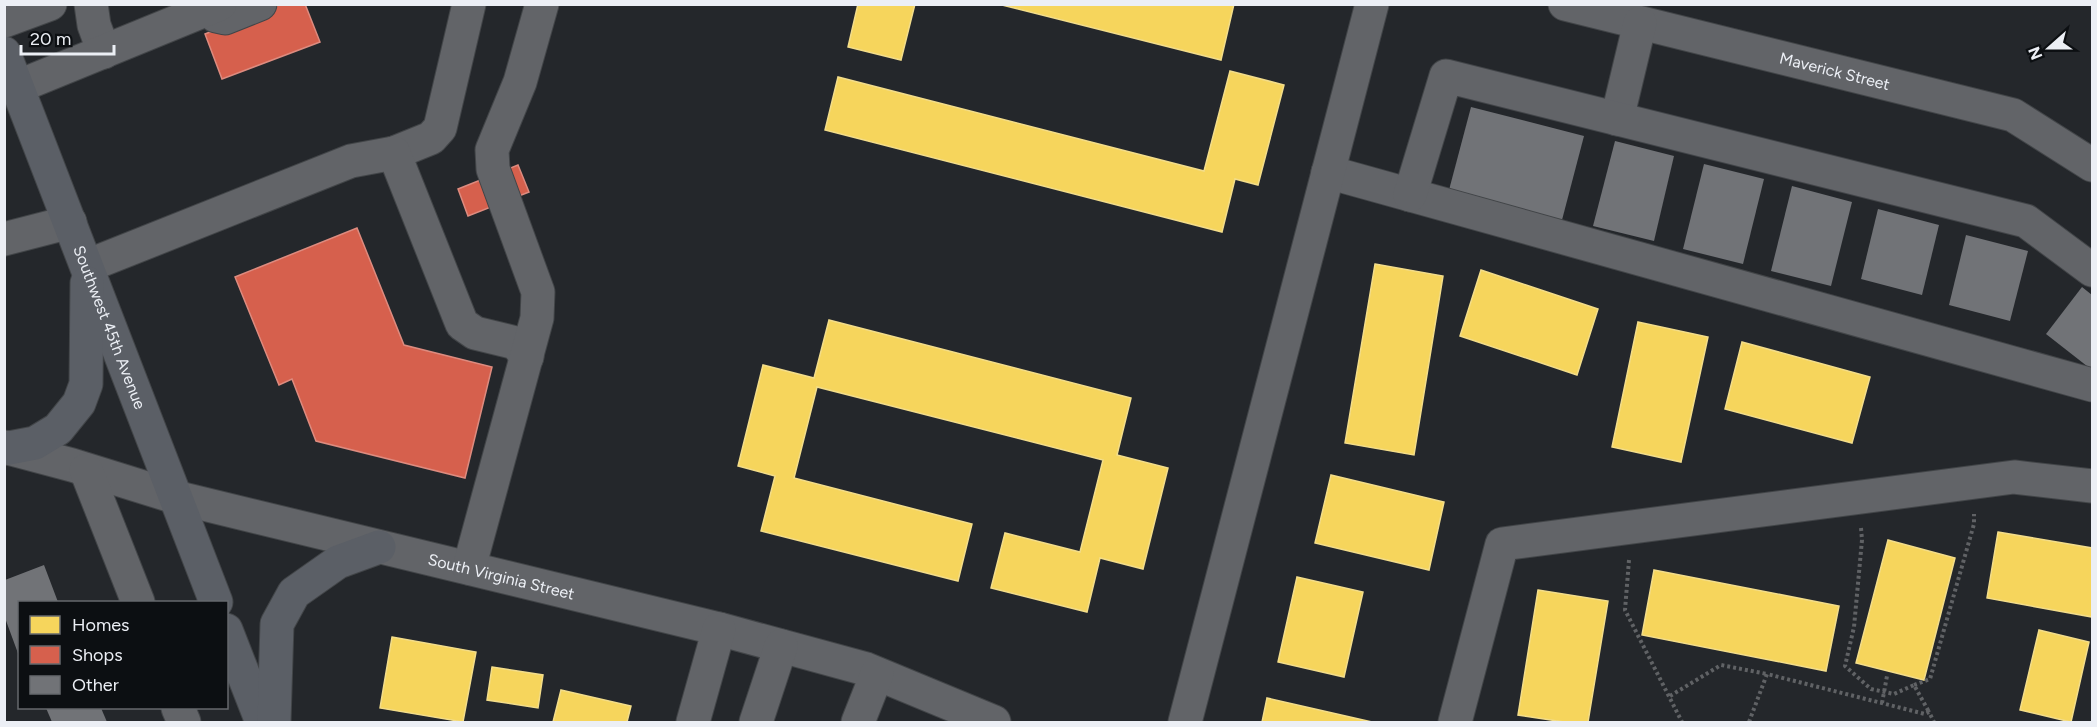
<svg xmlns="http://www.w3.org/2000/svg" width="2097" height="727" font-family="Figtree,sans-serif">
	<rect width="100%" height="100%" fill="#24272b"/>
	<g fill="#f6d55c" stroke="#f3dd8a" stroke-width="1.5">
		<path d="M858,4H915L901,60L848,47Z"/>
		<path d="M998,4H1234L1221,60Z"/>
		<path d="M1230,71L1284,85L1258,185L1235,179L1222,232L825,130L838,77L1204,171Z"/>
		<path d="M1375,264L1443,276L1414,455L1345,443Z"/>
		<path d="M1481,270L1598,309L1577,375L1460,336Z"/>
		<path d="M829,320L1131,398L1117,455L1168,468L1143,569L1100,558L1087,612L991,588L1005,533L1080,552L1103,460L817,387L794,478L972,524L958,581L761,531L775,476L738,466L763,365L814,378Z"/>
		<path d="M1638,322L1708,337L1681,462L1612,447Z"/>
		<path d="M1742,342L1870,377L1852,443L1725,409Z"/>
		<path d="M1331,475L1444,502L1429,570L1315,543Z"/>
		<path d="M1998,532L2092,548V617L1987,598Z"/>
		<path d="M1888,540L1955,558L1924,680L1856,663Z"/>
		<path d="M1654,570L1839,606L1826,671L1642,635Z"/>
		<path d="M1297,577L1363,592L1344,677L1278,662Z"/>
		<path d="M1538,590L1608,601L1588,722H1564L1518,715Z"/>
		<path d="M2039,630L2089,642L2071,722L2020,710Z"/>
		<path d="M392,637L476,652L463,722L380,708Z"/>
		<path d="M492,667L543,675L538,708L487,700Z"/>
		<path d="M561,690L631,706L627,722H553Z"/>
		<path d="M1267,698L1372,722H1262Z"/>
	</g>
	<g fill="#d6604d" stroke="#dd8b7f" stroke-width="1.5">
		<path d="M281,4H305L320,42L222,79L205,34Z"/>
		<path d="M518,165L529,192L468,216L458,189Z"/>
		<path d="M357,228L404,345L492,367L465,478L316,441L292,379L279,385L235,277Z"/>
	</g>
	<g fill="#717377">
		<path d="M1471,107L1584,136L1562,220L1449,190Z"/>
		<path d="M1615,141L1674,156L1654,241L1593,226Z"/>
		<path d="M1704,164L1764,179L1743,264L1683,249Z"/>
		<path d="M1792,186L1852,202L1831,286L1771,271Z"/>
		<path d="M1878,209L1939,225L1922,295L1861,279Z"/>
		<path d="M1966,235L2028,251L2010,321L1949,305Z"/>
		<path d="M2082,287L2092,295V370L2046,334Z"/>
		<path d="M44,565L58,602H20L19,656L5,618V580Z"/>
		<path d="M46,708H101L107,722H52Z"/>
	</g>
	<g fill="none" stroke-linecap="round" stroke-linejoin="round">
		<g stroke="#424548" stroke-width="35">
			<g id="minor">
				<path d="M91,4L94,25L104,52"/>
				<path id="s1" d="M1565,4L2013,115L2092,165"/>
				<path d="M210,9L216,16L225,18L260,4"/>
				<path d="M4,21L50,4"/>
				<path d="M17,87L220,4"/>
				<path d="M1617,119L1640,23"/>
				<path d="M394,153L431,138L440,128L469,4"/>
				<path d="M1328,172L2092,385"/>
				<path d="M1410,195L1446,76L2026,221L2092,270"/>
				<path d="M4,239L70,222"/>
				<path d="M87,266L351,161L394,153L462,324L475,333L516,343L527,357"/>
				<path id="s2" d="M4,447L72,465L175,497L719,629L866,669L994,722"/>
				<path d="M86,470L138,602"/>
				<path d="M469,568L537,318L538,292L493,169L492,150L520,82L542,4"/>
				<path d="M178,708L184,722"/>
				<path d="M693,722L719,629"/>
				<path d="M756,722L781,646"/>
				<path d="M858,722L877,674"/>
				<path d="M1185,722L1372,4"/>
				<path d="M1455,722L1502,544L2014,477L2092,486"/>
			</g>
		</g>
		<g stroke="#424548" stroke-width="35">
			<g id="major">
				<path id="s3" d="M4,53L216,602"/>
				<path d="M9,448L35,443L58,429L79,403L86,384L87,283"/>
				<path d="M226,630L262,722"/>
				<path d="M274,722L277,624L294,593L338,562L379,547"/>
			</g>
		</g>
		<g stroke="#606265" stroke-width="4" stroke-dasharray="3 3" stroke-linecap="butt">
			<path d="M1861,528L1862,540L1854,627L1845,666L1871,689L1894,694L1914,685L1929,712"/>
			<path d="M1629,560L1625,610L1682,722"/>
			<path d="M1914,685L1930,679L1974,524V514"/>
			<path d="M1670,696L1721,665L1767,674"/>
			<path d="M1882,703L1887,676"/>
			<path d="M1749,722L1767,674L1925,714L1929,712L1934,722"/>
		</g>
		<use href="#minor" stroke="#626468" stroke-width="33"/>
		<use href="#major" stroke="#5b5f66" stroke-width="33"/>
	</g>
	<g text-anchor="middle" stroke-width="6" stroke-linejoin="round" paint-order="stroke">
		<g font-size="16" fill="#eceff5" stroke="#0c0f12">
			<text dy="6" stroke="none"><textPath href="#s1" startOffset="278">Maverick Street</textPath></text>
			<text dy="6" stroke="none"><textPath href="#s3" startOffset="294">Southwest 45th Avenue</textPath></text>
			<text dy="6" stroke="none"><textPath href="#s2" startOffset="514">South Virginia Street</textPath></text>
		</g>
	</g>
	<rect width="2097" height="727" fill="none" stroke="#eceff5" stroke-width="12"/>
	<rect x="18" y="601" width="210" height="108" fill="#0c0f12" stroke="#66696d" stroke-width="1.5"/>
	<rect x="30" y="616" width="30" height="18" fill="#f6d55c" stroke="#66696d" stroke-width="1.5"/>
	<text x="72" y="631" font-size="18" fill="#eceff5">Homes</text>
	<rect x="30" y="646" width="30" height="18" fill="#d6604d" stroke="#66696d" stroke-width="1.5"/>
	<text x="72" y="661" font-size="18" fill="#eceff5">Shops</text>
	<rect x="30" y="676" width="30" height="18" fill="#717377" stroke="#66696d" stroke-width="1.5"/>
	<text x="72" y="691" font-size="18" fill="#eceff5">Other</text>
	<g transform="translate(2049 48) rotate(249)" stroke="#0c0f12" stroke-width="4.5" paint-order="stroke">
	<path d="M0-4.5L10 22L0 15L-10 22Z" fill="#eceff5"/>
	<text y="-9" font-size="16" font-weight="bold" text-anchor="middle" fill="#eceff5">N</text>
	</g>
	<path d="M21 45v9h93v-9" fill="none" stroke="#eceff5" stroke-width="3"/>
	<text x="30" y="45" font-size="18" fill="#eceff5" stroke="#0c0f12" stroke-width="4.5" paint-order="stroke">20 m</text>
</svg>
